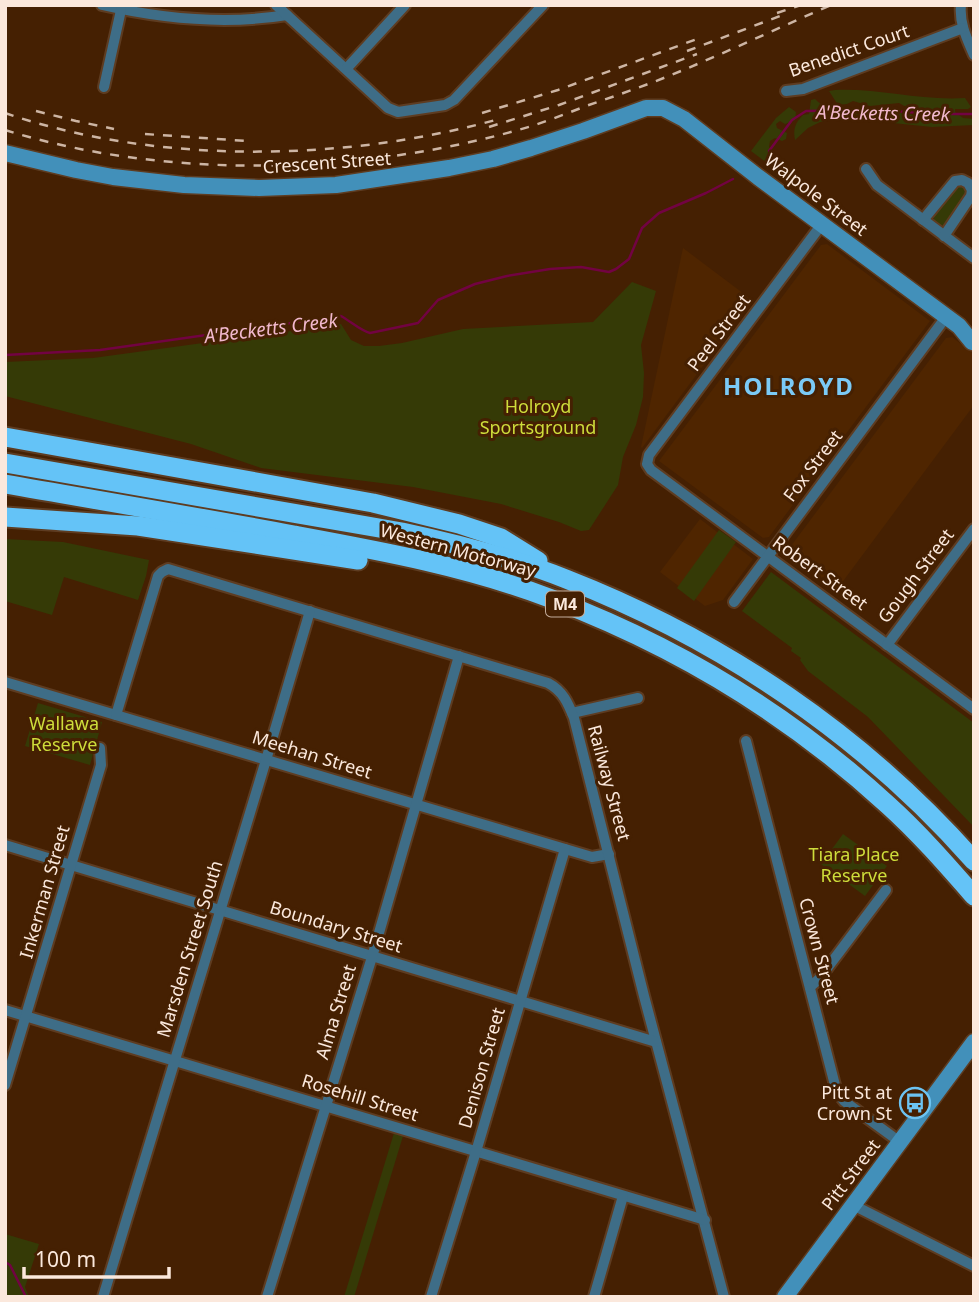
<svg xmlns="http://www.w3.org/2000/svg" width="979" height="1302" font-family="'Noto Sans',sans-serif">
	<rect width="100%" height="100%" fill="#452002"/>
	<g fill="#4f2500">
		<path d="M827,244L930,321L769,537L763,538L659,461L821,245Z"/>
		<path d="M683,248L752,300L642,448L641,447Z"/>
		<path d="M952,337L974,354V405L835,592L785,554L946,338Z"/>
		<path d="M700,519L753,559L723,600L705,606L660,572Z"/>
	</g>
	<g fill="#353a06">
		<path d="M835,90C878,88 921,101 965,98L971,107L968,109H955V112L963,118L974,119V125L932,127L844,118L820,122L808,128L795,140C793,129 795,123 803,115L809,114L811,100L815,99C829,116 883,110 904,113C910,114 915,116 921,116L920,111L914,108H908L899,103L870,106L853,101L847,104L838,105L829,91Z"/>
		<path d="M789,107L796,112L795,120L785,124L780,121L776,124L777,128L787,133L786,139L782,141L775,138L770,141L769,147C776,154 777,158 771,166L751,151L776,118Z"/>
		<path d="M963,184L968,192L946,225L938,226L934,223V215L955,186Z"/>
		<path d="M632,282L656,291L641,345L644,373L643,397L636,425L623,457L618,485L589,530L581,531L559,522L501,504L413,487L261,468L191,444L5,396V362L93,358L341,324L351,340L364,346H379L402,343L463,329L593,322Z"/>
		<path d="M719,530L736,542L694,601L677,588Z"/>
		<path d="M5,539L63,542L149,560L146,576L138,600L64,577L52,615L5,601Z"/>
		<path d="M771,572L974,723V827L868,717L808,671L800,660L801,658L791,651L792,648L742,611Z"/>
		<path d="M38,703L102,722L90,765L25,746Z"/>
		<path d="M843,834L887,866L865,896L821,864Z"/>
		<path d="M394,1133L403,1136L354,1297H344Z"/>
		<path d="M5,1234L39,1244L25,1287L29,1297H5L7,1275L5,1274Z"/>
	</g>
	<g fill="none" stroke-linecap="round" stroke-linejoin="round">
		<g stroke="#720342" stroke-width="2.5">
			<path d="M769,151L792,120L806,111L878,110L937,114H974"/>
			<path d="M5,355L100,350L341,316C350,321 361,331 370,333L418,323L438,300L475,284L507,276L550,269L581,267L609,272L616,269L629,259L642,228L659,213L706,193L733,179"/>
			<path d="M5,1262L10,1265L26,1297"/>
		</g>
		<g stroke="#5e3c21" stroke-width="14">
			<g id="street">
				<path d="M102,5C163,19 225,25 287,15"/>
				<path d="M276,5L388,108L398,112L445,105L454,100L543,5"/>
				<path d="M961,5C959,23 967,39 974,55"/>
				<path d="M347,68L405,5"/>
				<path d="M104,87L121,10"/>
				<path d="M786,91L803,89L963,28"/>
				<path d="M866,169L877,185L974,258"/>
				<path d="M923,220L955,181L962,180L968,183L972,190L971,196L944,236"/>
				<path d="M822,224L649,455L647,464L651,470L974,709"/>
				<path d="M734,602L946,317"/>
				<path d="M887,645L974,529"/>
				<path d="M5,682L592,857L609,854"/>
				<path d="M572,713L638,698"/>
				<path d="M116,715L158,576L162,572L168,569L548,683C563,691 568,703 574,718L644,996L724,1297"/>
				<path d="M746,741L836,1089L840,1096L844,1101L900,1142"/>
				<path d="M5,845L656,1042"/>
				<path d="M810,987L819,979L886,890"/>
				<path d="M5,1010L705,1220"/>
				<path d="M5,1085L101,765L100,748"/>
				<path d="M853,1205L974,1266"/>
				<path d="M103,1297L266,760L310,611"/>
				<path d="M267,1297L372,957L459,656"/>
				<path d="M431,1297L478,1145L565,849"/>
				<path d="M594,1297L623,1196"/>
			</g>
		</g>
		<g stroke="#5e3c21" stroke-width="19">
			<g id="secondary">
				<path d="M5,153L76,170L113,177L184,185L259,188L336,185L449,168L493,159L531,148L583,131L646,108H663L684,119L758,177L959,326L972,342"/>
				<path d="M785,1297L974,1042"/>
			</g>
		</g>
		<g stroke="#5e3c21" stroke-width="23">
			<g id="highway">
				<path d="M5,437L373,503L459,524L501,538L538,561"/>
				<path d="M5,463L402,532C458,544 513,558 566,579C722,640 863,735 974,861"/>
				<path d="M5,484C102,501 198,517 294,535C381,551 469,567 552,599C676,646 790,715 888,805C919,833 946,864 974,896"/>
				<path d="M5,517L138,526L358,560"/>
			</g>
		</g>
		<use href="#street" stroke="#3e6d87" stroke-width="10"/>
		<use href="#secondary" stroke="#4290ba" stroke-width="16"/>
		<use href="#highway" stroke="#64c3f7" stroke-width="19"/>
		<g stroke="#cdb5a4" stroke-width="2.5" stroke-dasharray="9 9" stroke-linecap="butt">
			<path d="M777,13L801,5"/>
			<path d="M687,51L788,13"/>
			<path d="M36,111L76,121L114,129"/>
			<path d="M5,113C156,165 346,162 499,119"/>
			<path d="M482,113L558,90L697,39"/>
			<path d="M489,127L559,105L697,54"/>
			<path d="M5,130C169,181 368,175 532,126C550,120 568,113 586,106C618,95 650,84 681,71C731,50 781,27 831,5"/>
			<path d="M145,134L246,141"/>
		</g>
	</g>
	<defs>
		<g id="bus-ring" transform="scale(1.575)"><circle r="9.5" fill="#452002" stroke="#6cc3f2" stroke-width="1.5"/><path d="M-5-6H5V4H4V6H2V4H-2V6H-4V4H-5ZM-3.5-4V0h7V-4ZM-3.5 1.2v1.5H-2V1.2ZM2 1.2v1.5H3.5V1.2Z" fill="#6cc3f2"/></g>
	</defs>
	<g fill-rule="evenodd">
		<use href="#bus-ring" x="915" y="1103"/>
	</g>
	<g text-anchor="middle" stroke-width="6" stroke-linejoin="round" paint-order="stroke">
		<rect fill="#452002" stroke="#c4ac9b" stroke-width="2" x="546" y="591.5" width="38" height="25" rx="5"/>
		<g font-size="16" font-weight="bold" fill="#fbe8dc">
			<text x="565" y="610">M4</text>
		</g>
		<g font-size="18" fill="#fbe8dc" stroke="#452002">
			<text transform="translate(849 51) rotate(-19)" y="6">Benedict Court</text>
			<text transform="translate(327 163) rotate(-4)" y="6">Crescent Street</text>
			<text transform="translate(816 195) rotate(37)" y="6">Walpole Street</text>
			<text transform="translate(719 333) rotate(-53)" y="6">Peel Street</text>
			<text transform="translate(813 466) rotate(-53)" y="6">Fox Street</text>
			<text transform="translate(458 551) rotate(15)" y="6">Western Motorway</text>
			<text transform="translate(820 573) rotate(36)" y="6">Robert Street</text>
			<text transform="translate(916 576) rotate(-53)" y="6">Gough Street</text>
			<text transform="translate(312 755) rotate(17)" y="6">Meehan Street</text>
			<text transform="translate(609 783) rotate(75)" y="6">Railway Street</text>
			<text transform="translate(45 892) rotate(-74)" y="6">Inkerman Street</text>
			<text transform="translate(336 927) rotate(17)" y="6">Boundary Street</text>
			<text transform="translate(190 949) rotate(-73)" y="6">Marsden Street South</text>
			<text transform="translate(819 951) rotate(75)" y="6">Crown Street</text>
			<text transform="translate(336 1012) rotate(-73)" y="6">Alma Street</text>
			<text transform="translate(482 1068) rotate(-74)" y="6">Denison Street</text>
			<text transform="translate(360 1098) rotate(17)" y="6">Rosehill Street</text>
			<text transform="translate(851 1175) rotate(-53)" y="6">Pitt Street</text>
		</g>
		<g font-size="18" fill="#cedd3b" stroke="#452002">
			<text x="538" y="413">Holroyd<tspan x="538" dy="21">Sportsground</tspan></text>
			<text x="64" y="730">Wallawa<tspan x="64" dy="21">Reserve</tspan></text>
			<text x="854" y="861">Tiara Place<tspan x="854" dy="21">Reserve</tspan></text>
		</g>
		<g font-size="18" fill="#fbe8dc" stroke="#452002" text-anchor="end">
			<text x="892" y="1099">Pitt St at<tspan x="892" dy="21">Crown St</tspan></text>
		</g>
		<g font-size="19" font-style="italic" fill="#f1b8cd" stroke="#452002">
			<text transform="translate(883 113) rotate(1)" y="7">A'Becketts Creek</text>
			<text transform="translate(271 328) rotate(-7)" y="7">A'Becketts Creek</text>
		</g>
		<g font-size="24" font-weight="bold" letter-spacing="2" fill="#7bcaf6" stroke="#452002">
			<text x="789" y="395">HOLROYD</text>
		</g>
	</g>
	<rect width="979" height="1302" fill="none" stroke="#fbe8dc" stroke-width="14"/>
	<path d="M24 1267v10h145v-10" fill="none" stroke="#fbe8dc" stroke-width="3.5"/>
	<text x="35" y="1267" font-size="21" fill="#fbe8dc" stroke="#452002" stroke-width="5" paint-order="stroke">100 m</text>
</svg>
